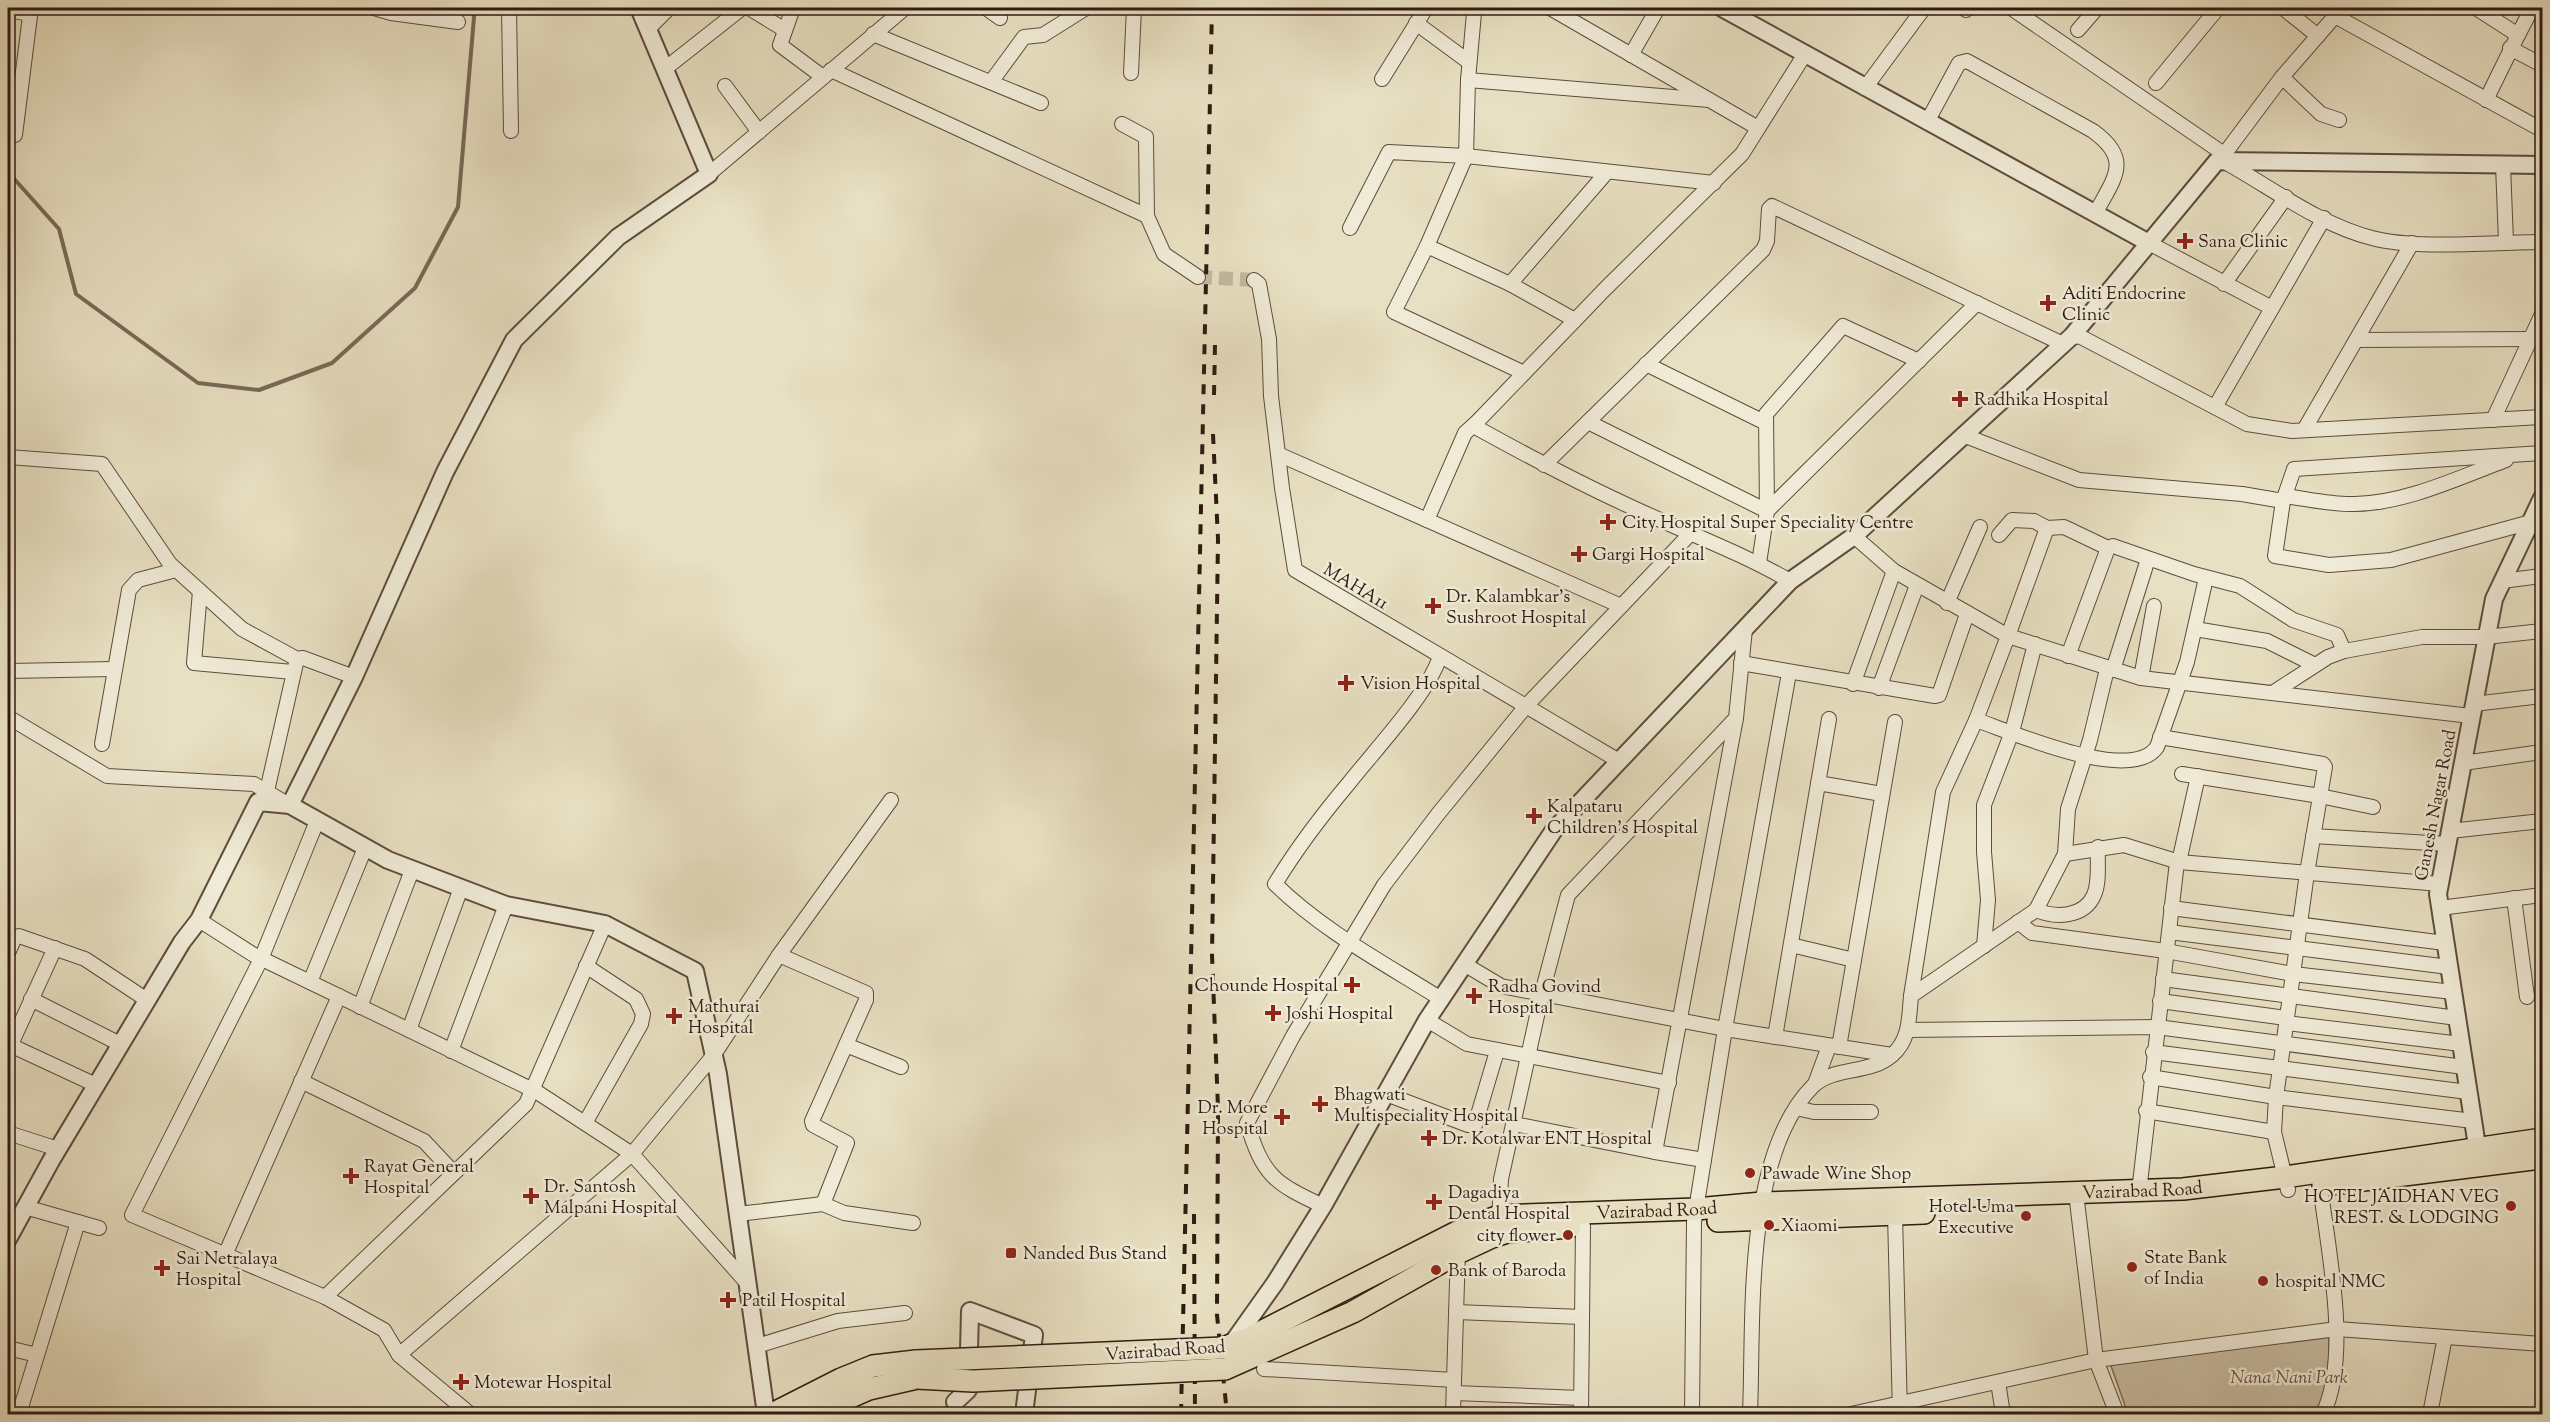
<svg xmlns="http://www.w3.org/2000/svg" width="2550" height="1422" font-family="'Sorts Mill Goudy',serif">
	<rect width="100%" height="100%" fill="#e8e0c2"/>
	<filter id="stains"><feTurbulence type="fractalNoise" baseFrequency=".00333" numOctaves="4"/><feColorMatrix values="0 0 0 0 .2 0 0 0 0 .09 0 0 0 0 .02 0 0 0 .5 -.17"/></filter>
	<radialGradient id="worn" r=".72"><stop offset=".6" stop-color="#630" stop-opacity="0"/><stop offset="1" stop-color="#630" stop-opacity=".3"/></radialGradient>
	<path fill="#c9bea4" stroke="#7c6c5a" stroke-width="1.5" d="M2329,1334C2329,1355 2330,1399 2316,1414H2128L2110,1363Z"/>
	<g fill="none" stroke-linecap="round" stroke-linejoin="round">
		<path stroke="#796957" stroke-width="4" d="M8,172L59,229L76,294L198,383L259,390L332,363L415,288L458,207L474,17L472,8"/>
		<path stroke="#c3b89f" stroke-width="14" stroke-dasharray="14 7" stroke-linecap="butt" d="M1198,277L1254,280"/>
		<g stroke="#5e4c3d" stroke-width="16">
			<g id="minor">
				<path d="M374,8L391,13L458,22"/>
				<path d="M509,8L511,131"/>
				<path d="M749,8L785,30"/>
				<path d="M793,8L780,45L823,77"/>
				<path d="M986,8L1000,18"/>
				<path d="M1550,8L1758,128"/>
				<path d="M2011,8L2224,154"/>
				<path d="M2283,8L2318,36"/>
				<path d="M2476,8L2518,35L2486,100"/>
				<path d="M8,10L30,14"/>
				<path d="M1966,10L1968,8"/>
				<path d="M2335,16L2542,130"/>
				<path d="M1416,23L1469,62"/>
				<path d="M648,29L669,8"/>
				<path d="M2078,30L2097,8"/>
				<path d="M873,34L1041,103"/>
				<path d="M2518,35L2532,8"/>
				<path d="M2510,48L2542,65"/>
				<path d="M1631,55L1658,8"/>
				<path d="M666,68L742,8"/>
				<path d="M831,70L1147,216L1164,254L1198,277"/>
				<path d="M1131,73L1134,8"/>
				<path d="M2282,77L2321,114L2339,120"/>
				<path d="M1382,79L1426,8"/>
				<path d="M1468,80L1709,100"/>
				<path d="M991,82L1024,37L1043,35L1086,8"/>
				<path d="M2156,83L2218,8"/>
				<path d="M725,86L759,132"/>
				<path d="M1865,88L1924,8"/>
				<path d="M1927,122L1959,63L1967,61L2093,131C2133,160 2114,178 2095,214"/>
				<path d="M1122,124L1146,137L1147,216"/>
				<path d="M15,135L31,8"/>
				<path d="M2220,160L2282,77L2342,8"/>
				<path d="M2225,162C2272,188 2320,225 2372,238C2417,250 2494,242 2542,242"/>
				<path d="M2503,165L2506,242"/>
				<path d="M709,174L905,8"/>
				<path d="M1350,228L1389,152L1466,156L1468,80L1474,13L1476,8"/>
				<path d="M2147,242L2272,308"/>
				<path d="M1427,246L1510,284"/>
				<path d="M1254,280L1259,284L1269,339L1271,396L1282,488L1295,570L1619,761"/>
				<path d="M2224,284L2286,197"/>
				<path d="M1575,320L1510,284L1607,172"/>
				<path d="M2072,336L2081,337L2247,424L2292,431L2542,417"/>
				<path d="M2357,340L2531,339"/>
				<path d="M1646,364L1766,423"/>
				<path d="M1524,373L1394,312L1427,246L1466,156L1714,183"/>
				<path d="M2215,407L2324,218"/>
				<path d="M2493,420L2542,314"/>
				<path d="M1588,422L1767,511L1766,414L1843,326L1919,361"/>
				<path d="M2304,430L2412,243"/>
				<path d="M1963,435L2079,480L2242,494L2283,501"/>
				<path d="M1278,454L1621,606"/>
				<path d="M8,457L102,464L170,564L242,629L297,659"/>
				<path d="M1544,465L1763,250L1767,241L1769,209L1772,206L2063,344"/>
				<path d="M2285,496C2308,499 2332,505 2355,504C2406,503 2458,478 2506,460"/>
				<path d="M1427,520L1465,433L1476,423"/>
				<path d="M2531,522L2391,560L2329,565L2275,556L2283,501L2294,469L2542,453"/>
				<path d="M2047,528L2008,636L2141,678L2471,716"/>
				<path d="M1999,535L2012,520L2034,521L2047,528L2064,527L2108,548"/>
				<path d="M1854,536L1894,571L2008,636L1976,720L1943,792L1911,996"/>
				<path d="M1759,563L1767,511L1977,303"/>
				<path d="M1790,581C1738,551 1682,531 1627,505C1577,482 1528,456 1479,429L1476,423L1605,289L1742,154L1805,54"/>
				<path d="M2502,581L2542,576"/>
				<path d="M200,591L194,663L293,672"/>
				<path d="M1947,603L1980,527"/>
				<path d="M2195,629L2267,641L2315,665"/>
				<path d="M1440,656C1429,693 1374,751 1349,783C1322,815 1297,848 1275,884C1323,931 1384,963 1441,999"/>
				<path d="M2068,656L2108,548L2113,546L2194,574L2240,586L2293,620L2337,635L2344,651"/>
				<path d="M1741,663L1935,696L1939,695L1967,614"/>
				<path d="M2113,670L2148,559"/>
				<path d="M8,671L114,669"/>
				<path d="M2141,678L2154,606"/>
				<path d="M1853,684L1894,571"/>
				<path d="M1879,688L1917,585"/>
				<path d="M2274,692L2328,657L2344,651L2422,637H2486L2542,631"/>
				<path d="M2474,704L2542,696"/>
				<path d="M8,717L107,776L254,784L289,805"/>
				<path d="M1976,720C2012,732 2131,785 2157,747L2187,662L2206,578"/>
				<path d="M2160,737L2323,764L2325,767L2307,873L2276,1097L2274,1132L2288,1190"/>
				<path d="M102,744L129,590L138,580L176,570"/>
				<path d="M2463,763L2542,752"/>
				<path d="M2182,774L2320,796L2373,807"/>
				<path d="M1818,783L1882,794"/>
				<path d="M267,791L297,659L303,658L354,677"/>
				<path d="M317,821L261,959L132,1215L325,1297"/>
				<path d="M2450,831L2542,821"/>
				<path d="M2313,836L2447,844"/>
				<path d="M2065,854L2068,809L2090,740L2107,669"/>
				<path d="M2179,862L2198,776"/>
				<path d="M2514,898L2527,997"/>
				<path d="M2171,908L2445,943"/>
				<path d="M2440,908L2542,895"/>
				<path d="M2036,910C2055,918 2084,918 2094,895C2100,882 2097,862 2098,847"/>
				<path d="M199,920L254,955L537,1092L632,1154L748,1284"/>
				<path d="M2018,922L2032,933L2166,951L2293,974L2453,992"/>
				<path d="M2169,932L2449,967"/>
				<path d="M1791,945L1854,960"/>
				<path d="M1984,946L1988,900L1984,852V805L2012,732L2035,644"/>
				<path d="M8,953L15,937L19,936L85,959L147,1000"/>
				<path d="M779,955L866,993V1000L812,1121L813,1125L847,1143L823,1204"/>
				<path d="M1464,964L1501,986L1725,1029L1789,673"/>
				<path d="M2163,979L2457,1018"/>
				<path d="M310,982L365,848"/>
				<path d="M31,999L120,1044"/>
				<path d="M2160,1001L2286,1018"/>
				<path d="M360,1007L412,870"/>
				<path d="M1427,1020L1467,1044L1669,1083"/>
				<path d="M2286,1023L2461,1044"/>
				<path d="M409,1030L461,888"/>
				<path d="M1908,1030L2157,1027L2464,1067"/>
				<path d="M1775,1037L1829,719"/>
				<path d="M10,1045L96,1085"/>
				<path d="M846,1045L901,1067"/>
				<path d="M1839,1047L1895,722"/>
				<path d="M8,1051L55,948"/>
				<path d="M451,1051L506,905"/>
				<path d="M2153,1052L2468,1092"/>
				<path d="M2150,1077L2276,1097L2473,1121"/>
				<path d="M301,1081L424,1141L454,1173"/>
				<path d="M1815,1084L1829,1046"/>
				<path d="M1386,1094L1468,1125H1475L1497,1051"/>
				<path d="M1796,1108L1814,1112H1871"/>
				<path d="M2146,1111L2274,1132"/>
				<path d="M585,1123L641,1024L643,1014L636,999L586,966"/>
				<path d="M1514,1124L1655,1152"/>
				<path d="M8,1133L58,1149"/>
				<path d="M1704,1160L1655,1152L1736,718"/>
				<path d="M2320,1185C2328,1250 2351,1355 2323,1414"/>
				<path d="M2139,1192L2177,862"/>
				<path d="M2076,1193L2096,1360L2117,1414"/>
				<path d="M1323,1206C1274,1183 1263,1176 1247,1123L1293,1036L1384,885L1438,814L1527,705L1691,533"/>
				<path d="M25,1207L99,1228"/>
				<path d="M738,1214L823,1204L844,1213L913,1223"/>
				<path d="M1895,1214L1900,1414"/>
				<path d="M1499,1223L1501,1179L1542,993L1568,895L1736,718L1745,629"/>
				<path d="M225,1255L339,996"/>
				<path d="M1456,1312L1582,1317"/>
				<path d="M757,1346L838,1321L905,1313"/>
				<path d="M8,1348L37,1355"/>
				<path d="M399,1355L384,1330L325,1297L526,1104L605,924"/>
				<path d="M1264,1369L1454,1380"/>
				<path d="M1998,1382L2003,1414"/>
				<path d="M1454,1393L1581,1398"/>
				<path d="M19,1414L78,1222"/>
				<path d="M470,1414L399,1355L632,1154L713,1056L779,955L891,800"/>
				<path d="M1453,1414L1458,1249"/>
				<path d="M1581,1414L1583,1226"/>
				<path d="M1692,1414L1694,1222L1725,1029L1892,1055C1910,1040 1909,1017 1911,996L2036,910L2065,854L2124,845L2179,862L2440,884"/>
				<path d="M1750,1414C1754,1321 1743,1156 1813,1086C1834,1066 1870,1075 1892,1055"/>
				<path d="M1851,1414L2096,1360L2337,1329L2542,1344"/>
				<path d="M2430,1414L2445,1337"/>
			</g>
		</g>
		<g stroke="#5e4c3d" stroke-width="20">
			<g id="tertiary">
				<path d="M1722,8L2147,242"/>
				<path d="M290,805L354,677L445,472L514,340L618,237L709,174L639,8"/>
				<path d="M2479,1159L2438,894L2494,599L2542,498"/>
				<path d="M8,1239L52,1159L182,942L199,920L258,802L290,805L388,860L506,905L605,924L695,971L718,1074L766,1414"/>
				<path d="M1231,1345L1275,1283L1323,1206L1427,1020L1554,830L1790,581L1854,536L2072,336L2217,161L2542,165"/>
				<path d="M955,1402L968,1390L970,1311L1034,1335L1024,1414"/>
			</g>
		</g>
		<g stroke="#301a11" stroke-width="24">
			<g id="primary">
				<path d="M2323,1185L2542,1158"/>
				<path d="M1718,1221L1924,1213"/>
				<path id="s1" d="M1223,1348L1249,1338L1457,1232L1499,1216L1696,1209L1762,1203L2183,1189L2285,1177L2542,1139"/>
				<path d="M1225,1369L1353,1312L1458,1253L1492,1237L1507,1232L1570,1227"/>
				<path d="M772,1414L841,1379L873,1366L916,1361"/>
				<path d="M812,1414L869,1389L917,1378"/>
			</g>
		</g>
		<use href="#minor" stroke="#f0ebd7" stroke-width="14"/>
		<use href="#tertiary" stroke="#f0ebd7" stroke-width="16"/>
		<use href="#primary" stroke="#e8e0c2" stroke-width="21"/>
		<g stroke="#301a11" stroke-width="4" stroke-dasharray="10 10" stroke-linecap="butt">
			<path d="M1214,395L1215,344"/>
			<path d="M1213,434L1218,539L1212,955L1218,1108L1217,1315L1227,1414"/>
			<path d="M1194,1214L1195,1414"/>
			<path d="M1181,1414L1212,8"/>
		</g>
		<g stroke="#301a11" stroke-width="24" stroke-linecap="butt">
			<g id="primary-bridge">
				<path d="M916,1361L1223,1348"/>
				<path d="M917,1378L973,1381L1225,1369"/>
			</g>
		</g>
		<use href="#primary-bridge" stroke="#e8e0c2" stroke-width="21"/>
	</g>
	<g fill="#8f2418" stroke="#f0ebd7" stroke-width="2">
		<path d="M2182 232h6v6h6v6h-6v6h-6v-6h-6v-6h6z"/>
		<path d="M2045 294h6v6h6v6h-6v6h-6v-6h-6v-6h6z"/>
		<path d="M1957 390h6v6h6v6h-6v6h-6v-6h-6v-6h6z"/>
		<path d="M1605 513h6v6h6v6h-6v6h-6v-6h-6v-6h6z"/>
		<path d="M1576 545h6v6h6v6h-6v6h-6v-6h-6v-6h6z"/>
		<path d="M1430 597h6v6h6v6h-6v6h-6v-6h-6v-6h6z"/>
		<path d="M1343 674h6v6h6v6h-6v6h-6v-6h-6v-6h6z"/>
		<path d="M1531 807h6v6h6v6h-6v6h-6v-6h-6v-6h6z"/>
		<path d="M1349 976h6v6h6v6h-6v6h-6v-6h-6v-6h6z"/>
		<path d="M1471 987h6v6h6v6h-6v6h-6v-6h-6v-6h6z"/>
		<path d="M1270 1004h6v6h6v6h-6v6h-6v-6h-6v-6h6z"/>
		<path d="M671 1007h6v6h6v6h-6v6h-6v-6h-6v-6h6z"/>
		<path d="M1317 1095h6v6h6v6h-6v6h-6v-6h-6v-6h6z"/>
		<path d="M1279 1108h6v6h6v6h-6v6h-6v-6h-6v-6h6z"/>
		<path d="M1426 1129h6v6h6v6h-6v6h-6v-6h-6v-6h6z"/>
		<circle cx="1750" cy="1173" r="6"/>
		<path d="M348 1167h6v6h6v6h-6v6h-6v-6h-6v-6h6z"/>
		<path d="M528 1187h6v6h6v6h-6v6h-6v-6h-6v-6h6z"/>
		<path d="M1431 1193h6v6h6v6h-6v6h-6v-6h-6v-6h6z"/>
		<circle cx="2511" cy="1206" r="6"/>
		<circle cx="2026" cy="1216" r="6"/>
		<circle cx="1769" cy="1225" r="6"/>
		<circle cx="1568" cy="1235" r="6"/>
		<rect x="1005" y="1247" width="12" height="12" rx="3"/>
		<circle cx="2132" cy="1267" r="6"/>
		<path d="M159 1259h6v6h6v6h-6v6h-6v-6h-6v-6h6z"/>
		<circle cx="1436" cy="1270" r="6"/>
		<circle cx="2263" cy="1281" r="6"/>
		<path d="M725 1291h6v6h6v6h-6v6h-6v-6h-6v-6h6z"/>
		<path d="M458 1373h6v6h6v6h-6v6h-6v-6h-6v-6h6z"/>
	</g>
	<g text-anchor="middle" stroke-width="5" stroke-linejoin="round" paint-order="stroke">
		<g font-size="18" fill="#301a11" stroke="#f0ebd7" text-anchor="start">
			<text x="2198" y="247">Sana Clinic</text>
			<text x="2062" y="299">Aditi Endocrine<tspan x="2062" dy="21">Clinic</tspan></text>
			<text x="1974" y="405">Radhika Hospital</text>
			<text x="1622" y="528">City Hospital Super Speciality Centre</text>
			<text x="1592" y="560">Gargi Hospital</text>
			<text x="1446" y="602">Dr. Kalambkar's<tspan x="1446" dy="21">Sushroot Hospital</tspan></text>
			<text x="1360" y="689">Vision Hospital</text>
			<text x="1547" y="812">Kalpataru<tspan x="1547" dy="21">Children's Hospital</tspan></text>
			<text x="1338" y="991" text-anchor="end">Chounde Hospital</text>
			<text x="1488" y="992">Radha Govind<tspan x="1488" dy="21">Hospital</tspan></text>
			<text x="688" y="1012">Mathurai<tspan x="688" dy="21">Hospital</tspan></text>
			<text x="1286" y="1019">Joshi Hospital</text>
			<text x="1334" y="1100">Bhagwati<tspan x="1334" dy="21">Multispeciality Hospital</tspan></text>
			<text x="1268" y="1113" text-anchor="end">Dr. More<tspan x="1268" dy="21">Hospital</tspan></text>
			<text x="1442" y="1144">Dr. Kotalwar ENT Hospital</text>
			<text x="364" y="1172">Rayat General<tspan x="364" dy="21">Hospital</tspan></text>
			<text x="1762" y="1179">Pawade Wine Shop</text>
			<text x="544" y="1192">Dr. Santosh<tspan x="544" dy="21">Malpani Hospital</tspan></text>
			<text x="1448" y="1198">Dagadiya<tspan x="1448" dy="21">Dental Hospital</tspan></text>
			<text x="2499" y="1202" text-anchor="end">HOTEL JAIDHAN VEG<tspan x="2499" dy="21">REST. &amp; LODGING</tspan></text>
			<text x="2014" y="1212" text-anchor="end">Hotel Uma<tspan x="2014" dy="21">Executive</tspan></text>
			<text x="1781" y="1231">Xiaomi</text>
			<text x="1556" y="1241" text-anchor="end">city flower</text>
			<text x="1023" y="1259">Nanded Bus Stand</text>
			<text x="2144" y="1263">State Bank<tspan x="2144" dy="21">of India</tspan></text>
			<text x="176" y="1264">Sai Netralaya<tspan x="176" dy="21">Hospital</tspan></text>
			<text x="1448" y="1276">Bank of Baroda</text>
			<text x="2275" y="1287">hospital NMC</text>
			<text x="742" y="1306">Patil Hospital</text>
			<text x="474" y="1388">Motewar Hospital</text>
		</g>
		<g font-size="18" fill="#301a11" stroke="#f0ebd7">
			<text transform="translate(1356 586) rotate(31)" y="6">MAHA11</text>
			<text transform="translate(2435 805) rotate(-79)" y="6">Ganesh Nagar Road</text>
			<text dy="6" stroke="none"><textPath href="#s1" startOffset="950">Vazirabad Road</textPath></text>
			<text dy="6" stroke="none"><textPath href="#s1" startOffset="464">Vazirabad Road</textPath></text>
			<text transform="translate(1165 1350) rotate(-4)" y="6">Vazirabad Road</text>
		</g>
		<g font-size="18" font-style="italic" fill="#5e4b3d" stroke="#f0ebd7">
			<text x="2289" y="1383">Nana Nani Park</text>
		</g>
	</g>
	<rect width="2550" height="1422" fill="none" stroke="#e8e0c2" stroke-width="30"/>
	<rect x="9" y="9" width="2532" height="1404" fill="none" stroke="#301a11" stroke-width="3"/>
	<rect x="15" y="15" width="2520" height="1392" fill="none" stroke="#301a11" stroke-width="1.5"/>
	<rect width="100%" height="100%" filter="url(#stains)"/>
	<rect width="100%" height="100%" fill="url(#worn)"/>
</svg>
